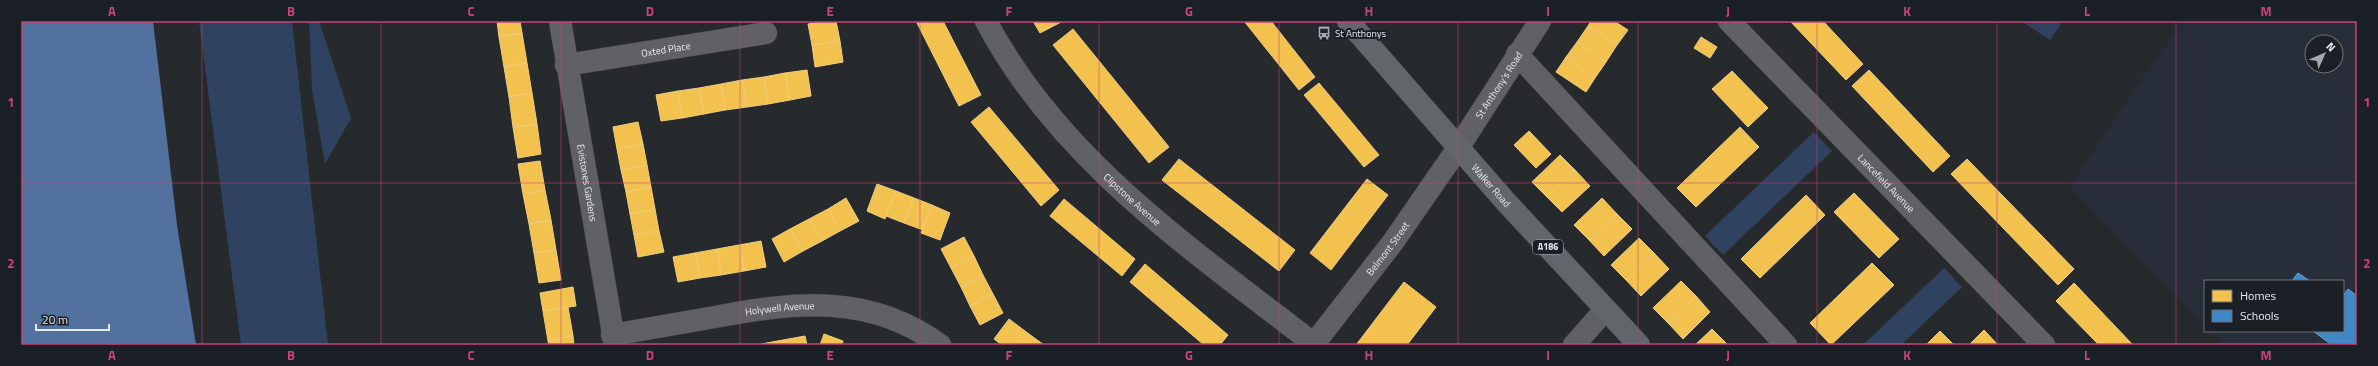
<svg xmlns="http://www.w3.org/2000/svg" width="2378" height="366" font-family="'Titillium Web',sans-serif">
	<rect width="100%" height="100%" fill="#272a2d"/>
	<path fill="#272e39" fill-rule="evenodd" d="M2182,21H2357V345H2223L2210,331H2343V281H2205V326L2069,186ZM2312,42H2336V66H2312Z"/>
	<g fill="#2f425f">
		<path d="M199,21H292L328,345H241Z"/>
		<path d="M309,21H319L351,118L325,164L312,90Z"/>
		<path d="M2021,21H2063L2050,40Z"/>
		<path d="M1814,132L1832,151L1723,255L1705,236Z"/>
		<path d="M1944,268L1962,287L1901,345H1863Z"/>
	</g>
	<path fill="#52719f" d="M21,21H153L177,225L196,345H21Z"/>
	<g fill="#f2c14e" stroke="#efce7f">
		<path d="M497,21H520L522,33L499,37Z"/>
		<path d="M827,21H836L840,41L812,45L808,24Z"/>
		<path d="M916,21H943L981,95L959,106Z"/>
		<path d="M1033,21H1063L1040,33Z"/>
		<path d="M1244,21H1271L1315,77L1299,90Z"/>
		<path d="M1591,21H1614L1628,30L1617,45L1588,26Z"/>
		<path d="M1790,21H1823L1863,64L1846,80Z"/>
		<path d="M1588,26L1617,45L1606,62L1577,42Z"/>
		<path d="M1073,29L1169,147L1149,163L1053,45Z"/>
		<path d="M522,33L527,63L504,67L499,37Z"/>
		<path d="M1701,37L1717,47L1710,58L1694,48Z"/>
		<path d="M840,41L843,62L815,67L812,45Z"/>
		<path d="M1577,42L1606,62L1595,78L1566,57Z"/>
		<path d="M1566,57L1595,78L1586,92L1556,72Z"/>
		<path d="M527,63L532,93L509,97L504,67Z"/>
		<path d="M807,70L811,96L790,100L785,73Z"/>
		<path d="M1869,70L1950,156L1933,172L1852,86Z"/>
		<path d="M1732,71L1768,108L1748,127L1712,89Z"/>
		<path d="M785,73L790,100L768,104L764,77Z"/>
		<path d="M764,77L768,104L747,107L742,80Z"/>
		<path d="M742,80L747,107L725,110L721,84Z"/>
		<path d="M1319,83L1379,155L1364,167L1304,95Z"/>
		<path d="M721,84L725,110L704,114L699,88Z"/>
		<path d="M699,88L704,114L682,118L678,91Z"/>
		<path d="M678,91L682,118L661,121L656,95Z"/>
		<path d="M532,93L537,124L513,127L509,97Z"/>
		<path d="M989,107L1059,190L1041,206L971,122Z"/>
		<path d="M638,122L643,144L617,149L613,127Z"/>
		<path d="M537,124L541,154L518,158L513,127Z"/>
		<path d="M1740,127L1759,147L1696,207L1677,188Z"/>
		<path d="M1529,131L1551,154L1536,168L1514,145Z"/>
		<path d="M643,144L647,165L621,170L617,149Z"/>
		<path d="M1560,155L1575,170L1547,197L1532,182Z"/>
		<path d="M1179,159L1295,250L1279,271L1162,180Z"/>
		<path d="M1967,159L2074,269L2058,285L1951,174Z"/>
		<path d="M540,161L545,190L523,194L518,164Z"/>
		<path d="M647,165L651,187L626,192L621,170Z"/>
		<path d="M1575,170L1590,186L1562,212L1547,197Z"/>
		<path d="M1367,179L1388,195L1331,270L1310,253Z"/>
		<path d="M877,184L896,191L885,219L867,211Z"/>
		<path d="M651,187L655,209L630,214L626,192Z"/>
		<path d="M545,190L551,220L529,224L523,194Z"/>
		<path d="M896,191L914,198L904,223L886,216Z"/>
		<path d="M1854,193L1899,239L1879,258L1834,212Z"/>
		<path d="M1806,195L1825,215L1760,278L1741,259Z"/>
		<path d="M846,198L859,221L840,231L828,209Z"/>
		<path d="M914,198L932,205L923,230L904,223Z"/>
		<path d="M1602,198L1617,214L1589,240L1574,225Z"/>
		<path d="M1064,199L1135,259L1122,276L1050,216Z"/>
		<path d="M932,205L950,213L940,240L921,233Z"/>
		<path d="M655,209L659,231L634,235L630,214Z"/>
		<path d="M828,209L840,231L822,241L809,219Z"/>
		<path d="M1617,214L1632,229L1604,256L1589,240Z"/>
		<path d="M809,219L822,241L803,251L790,229Z"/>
		<path d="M551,220L556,250L534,253L529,224Z"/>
		<path d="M790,229L803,251L784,262L772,239Z"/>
		<path d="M659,231L664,252L638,257L634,235Z"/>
		<path d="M964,237L974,256L951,268L941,249Z"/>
		<path d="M1639,238L1654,253L1626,280L1611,265Z"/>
		<path d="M761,241L766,267L744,271L739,245Z"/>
		<path d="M739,245L744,271L721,275L717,249Z"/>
		<path d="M717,249L721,275L700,278L695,253Z"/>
		<path d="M556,250L561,280L539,283L534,253Z"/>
		<path d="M695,253L700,278L678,282L673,257Z"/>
		<path d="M1654,253L1669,269L1641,296L1626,280Z"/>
		<path d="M974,256L983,275L961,287L951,268Z"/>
		<path d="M1872,263L1894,285L1831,345L1810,323Z"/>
		<path d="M1145,264L1228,335L1220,345H1204L1130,282Z"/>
		<path d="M983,275L993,294L970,306L961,287Z"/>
		<path d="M1681,281L1696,296L1668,323L1653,308Z"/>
		<path d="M1404,282L1436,307L1407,345H1356Z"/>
		<path d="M2074,283L2133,345H2099L2056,301Z"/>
		<path d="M573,287L576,306L543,311L540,293Z"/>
		<path d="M993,294L1003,313L980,325L970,306Z"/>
		<path d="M1696,296L1710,312L1683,339L1668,323Z"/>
		<path d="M568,307L573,336L548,341L543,311Z"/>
		<path d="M1009,319L1029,334L1020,345H1002L994,339Z"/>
		<path d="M1712,329L1728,345H1695Z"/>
		<path d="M1984,330L1998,345H1969Z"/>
		<path d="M1940,331L1954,345H1926Z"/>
		<path d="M824,334L843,341L842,345H820Z"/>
		<path d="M1029,334L1044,345H1020Z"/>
		<path d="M573,336L574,345H549L548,341Z"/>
		<path d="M805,336L807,345H784L783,340Z"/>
		<path d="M783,340L784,345H761V344Z"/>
	</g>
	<g fill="#3f88c5" stroke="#72a6d2">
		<path d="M2298,273L2310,281H2292Z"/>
		<path d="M2348,289L2357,296V345H2332L2313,331H2343V296Z"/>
	</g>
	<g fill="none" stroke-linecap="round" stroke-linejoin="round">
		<g stroke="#44464a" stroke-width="23">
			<g id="minor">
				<path id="s1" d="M560,21L615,345"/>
				<path id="s2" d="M986,21C1059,160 1193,250 1314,344"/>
				<path id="s3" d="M1729,21L2044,345"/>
				<path d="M1517,54L1786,345"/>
				<path id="s4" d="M566,65L766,33"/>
				<path id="s5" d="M612,335C646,329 680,323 715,317C795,302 870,293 940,345"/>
				<path id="s6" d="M1313,345L1393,242L1458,148"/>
				<path d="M1574,345L1605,310"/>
			</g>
		</g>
		<g stroke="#44464a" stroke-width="23">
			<g id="tertiary">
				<path id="s7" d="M1458,148L1540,21"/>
			</g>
		</g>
		<g stroke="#44464a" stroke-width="23">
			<g id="primary">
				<path id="s8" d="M1348,21L1506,202L1639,345"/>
			</g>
		</g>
		<use href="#minor" stroke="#5f6164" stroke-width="22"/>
		<use href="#tertiary" stroke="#5f6164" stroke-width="22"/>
		<use href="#primary" stroke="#61666a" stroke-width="22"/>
	</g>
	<path fill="none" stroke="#ca4279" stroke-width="1" stroke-opacity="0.55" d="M202,21V345M381,21V345M561,21V345M740,21V345M920,21V345M1099,21V345M1279,21V345M1458,21V345M1638,21V345M1817,21V345M1997,21V345M2176,21V345M21,183H2357"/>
	<defs>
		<g id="bus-bare" transform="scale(1.08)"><path d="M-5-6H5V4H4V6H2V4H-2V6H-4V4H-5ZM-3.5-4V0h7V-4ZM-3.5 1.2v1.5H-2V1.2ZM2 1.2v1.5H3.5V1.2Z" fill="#a4a7ac" stroke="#1b1f26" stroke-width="2.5" paint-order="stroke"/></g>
	</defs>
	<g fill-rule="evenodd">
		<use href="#bus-bare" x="1324" y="33"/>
	</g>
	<g text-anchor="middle" stroke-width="4" stroke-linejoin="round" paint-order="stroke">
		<rect fill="#1b1f26" stroke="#aaaeb3" stroke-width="1" x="1533" y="240" width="30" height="14" rx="3"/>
		<g font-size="9" font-weight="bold" fill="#e8ebf0">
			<text x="1548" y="250">A186</text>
		</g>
		<g font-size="10" fill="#e8ebf0" stroke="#1b1f26" text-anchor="start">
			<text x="1335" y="37">St Anthonys</text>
		</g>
		<g font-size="10" fill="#e8ebf0" stroke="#1b1f26">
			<text dy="4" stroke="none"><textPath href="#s4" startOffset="101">Oxted Place</textPath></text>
			<text dy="4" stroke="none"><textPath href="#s7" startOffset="75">St Anthony's Road</textPath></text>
			<text dy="4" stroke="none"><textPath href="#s3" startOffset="226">Lancefield Avenue</textPath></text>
			<text dy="4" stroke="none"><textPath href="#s1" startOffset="164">Evistones Gardens</textPath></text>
			<text dy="4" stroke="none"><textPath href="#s8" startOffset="218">Walker Road</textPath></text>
			<text dy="4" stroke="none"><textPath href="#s2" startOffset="232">Clipstone Avenue</textPath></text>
			<text dy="4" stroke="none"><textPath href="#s6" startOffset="122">Belmont Street</textPath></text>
			<text dy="4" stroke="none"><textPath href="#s5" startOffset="170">Holywell Avenue</textPath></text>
		</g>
	</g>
	<rect width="2378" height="366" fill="none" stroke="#1b1f26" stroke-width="44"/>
	<rect x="2204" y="280" width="140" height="52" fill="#1b1f26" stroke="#6d7177"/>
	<rect x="2212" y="290" width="20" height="12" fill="#f2c14e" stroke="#6d7177"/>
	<text x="2240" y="300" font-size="12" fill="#e8ebf0">Homes</text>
	<rect x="2212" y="310" width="20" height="12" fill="#3f88c5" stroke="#6d7177"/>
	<text x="2240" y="320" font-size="12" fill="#e8ebf0">Schools</text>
	<g transform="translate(2324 54) rotate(45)"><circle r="19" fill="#1b1f26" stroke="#6d7177"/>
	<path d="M0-3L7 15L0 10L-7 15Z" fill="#a4a7ac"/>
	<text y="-6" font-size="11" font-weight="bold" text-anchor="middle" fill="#e8ebf0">N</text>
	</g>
	<path d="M36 324v6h73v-6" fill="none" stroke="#e8ebf0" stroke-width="2"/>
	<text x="42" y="324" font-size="12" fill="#e8ebf0" stroke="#1b1f26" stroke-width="3" paint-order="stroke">20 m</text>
	<rect x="22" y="22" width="2334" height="322" fill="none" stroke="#ca4279" stroke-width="1.5"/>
	<g font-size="13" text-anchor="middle" font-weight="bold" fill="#ca4279">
		<text x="112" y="16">A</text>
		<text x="291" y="16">B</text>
		<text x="471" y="16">C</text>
		<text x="650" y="16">D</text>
		<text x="830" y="16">E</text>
		<text x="1009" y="16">F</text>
		<text x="1189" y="16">G</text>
		<text x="1369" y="16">H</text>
		<text x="1548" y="16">I</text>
		<text x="1728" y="16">J</text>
		<text x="1907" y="16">K</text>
		<text x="2087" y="16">L</text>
		<text x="2266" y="16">M</text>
		<text x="11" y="107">1</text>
		<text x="2367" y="107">1</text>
		<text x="11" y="268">2</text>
		<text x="2367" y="268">2</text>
		<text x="112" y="360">A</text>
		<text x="291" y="360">B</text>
		<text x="471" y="360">C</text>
		<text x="650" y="360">D</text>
		<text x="830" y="360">E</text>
		<text x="1009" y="360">F</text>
		<text x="1189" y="360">G</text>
		<text x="1369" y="360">H</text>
		<text x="1548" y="360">I</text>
		<text x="1728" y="360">J</text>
		<text x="1907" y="360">K</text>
		<text x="2087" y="360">L</text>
		<text x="2266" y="360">M</text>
	</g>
</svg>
